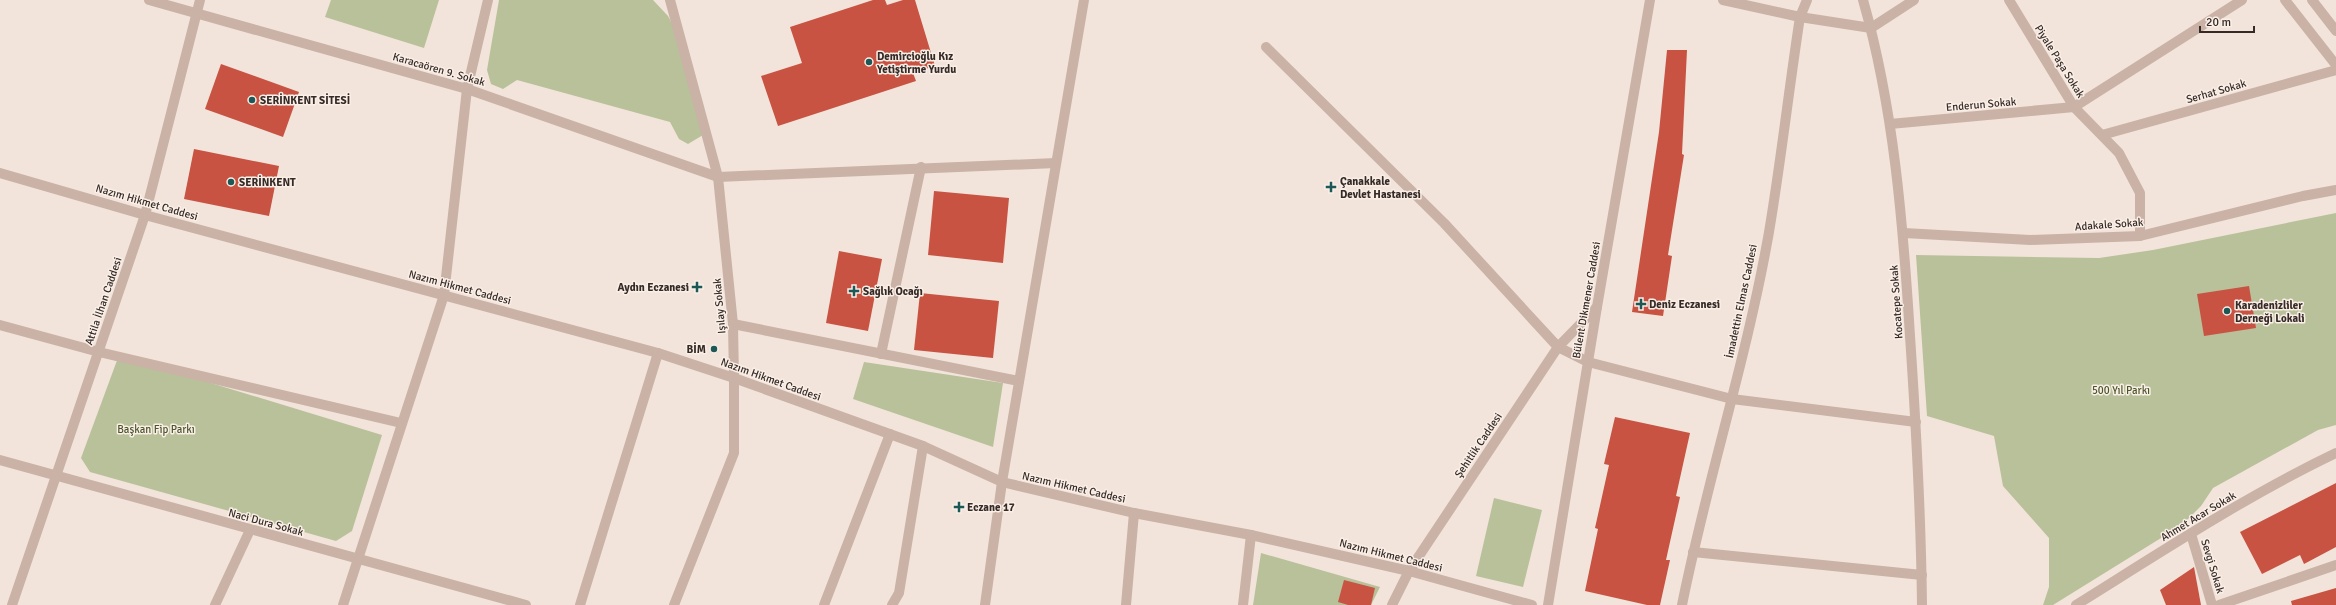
<svg xmlns="http://www.w3.org/2000/svg" width="2336" height="605" font-family="Signika,sans-serif">
	<rect width="100%" height="100%" fill="#f2e4da"/>
	<g fill="#b9c19a">
		<path d="M331,0H439L424,48L325,17Z"/>
		<path d="M499,0H653L668,16L674,27L703,135L688,144L679,139L670,122L517,80L503,89L491,84L487,70Z"/>
		<path d="M2336,213V425L2318,430L2213,488L2201,506L2182,525L2053,605H2043L2049,587V538L2003,486L1994,436L1927,416L1916,255L2099,258L2153,250Z"/>
		<path d="M119,355L382,435L352,531L336,541L90,472L81,458Z"/>
		<path d="M864,362L1003,383L993,447L853,399Z"/>
		<path d="M1494,498L1542,510L1523,587L1476,576Z"/>
		<path d="M1261,553L1380,587L1371,605H1253Z"/>
	</g>
	<g fill="#c85342">
		<path d="M873,0H885L887,5L903,0H915L935,66L913,73L916,81L778,126L761,76L802,63L790,27Z"/>
		<path d="M1667,50H1687L1682,154L1684,155L1668,255L1672,256L1663,316L1632,312L1659,132Z"/>
		<path d="M221,64L299,92L283,137L205,109Z"/>
		<path d="M194,149L279,166L269,216L184,199Z"/>
		<path d="M934,191L1009,198L1003,263L928,255Z"/>
		<path d="M839,251L882,259L868,331L826,323Z"/>
		<path d="M2249,286L2256,328L2204,336L2197,294Z"/>
		<path d="M920,293L999,301L993,358L914,350Z"/>
		<path d="M1615,417L1690,433L1676,496L1680,497L1666,560H1670L1660,605H1647L1585,591L1598,529L1595,528L1609,465L1604,464Z"/>
		<path d="M2336,483V547L2304,564L2300,555L2262,574L2240,532Z"/>
		<path d="M2194,567L2201,605H2166L2160,590Z"/>
		<path d="M1344,580L1375,588L1371,605H1348L1338,602Z"/>
		<path d="M2336,588V605H2292L2291,601Z"/>
	</g>
	<g fill="none" stroke-linecap="round" stroke-linejoin="round">
		<g stroke="#cab2a6" stroke-width="10">
			<path d="M149,0L467,89L718,177L1056,163"/>
			<path d="M670,0L718,177L733,324L734,378V453L674,605"/>
			<path d="M1723,0L1800,17L1871,28L1914,0"/>
			<path d="M1863,0C1894,109 1903,223 1910,336C1916,425 1921,515 1922,605"/>
			<path d="M2009,0L2074,107L2119,153L2140,193V236"/>
			<path d="M1266,47L1444,223L1558,347L1588,362L1732,399L1916,422"/>
			<path d="M1890,124L2074,107L2242,0"/>
			<path d="M2102,135L2336,70"/>
			<path d="M0,173L145,215L658,353L734,378L923,446L1002,482L1134,513L1251,535L1409,571L1532,605"/>
			<path d="M1904,233L2030,240L2140,236L2303,196L2336,190"/>
			<path d="M733,324L1019,381"/>
			<path d="M0,325L99,352L401,423"/>
			<path d="M881,354L921,167"/>
			<path d="M0,460L526,605"/>
			<path d="M2191,534L2212,605"/>
			<path d="M1693,552L1922,575"/>
			<path d="M12,605L145,215L200,0"/>
			<path d="M215,605L250,530"/>
			<path d="M343,605L444,295L467,89L488,0"/>
			<path d="M580,605L658,353"/>
			<path d="M824,605L890,434"/>
			<path d="M892,605L899,593L923,446"/>
			<path d="M985,605L1002,482L1084,0"/>
			<path d="M1126,605L1134,513"/>
			<path d="M1243,605L1251,535"/>
			<path d="M1392,605L1409,571L1558,347L1597,307"/>
			<path d="M1548,605L1597,307L1650,0"/>
			<path d="M1682,605C1707,480 1747,358 1769,232C1781,161 1789,88 1800,17L1807,0"/>
			<path d="M2076,605C2161,552 2246,496 2336,453"/>
			<path d="M2219,605L2336,565"/>
		</g>
		<g stroke="#cab2a6" stroke-width="10">
			<path d="M2285,0L2336,65"/>
			<path d="M2312,0L2336,31"/>
		</g>
	</g>
	<g fill="#1c5855" stroke="#faefe7" stroke-width="1.5">
		<circle cx="869" cy="62" r="4"/>
		<circle cx="252" cy="100" r="4"/>
		<circle cx="231" cy="182" r="4"/>
		<path d="M1329 181h4v4h4v4h-4v4h-4v-4h-4v-4h4z"/>
		<path d="M695 281h4v4h4v4h-4v4h-4v-4h-4v-4h4z"/>
		<path d="M852 285h4v4h4v4h-4v4h-4v-4h-4v-4h4z"/>
		<path d="M1639 298h4v4h4v4h-4v4h-4v-4h-4v-4h4z"/>
		<circle cx="2227" cy="311" r="4"/>
		<circle cx="714" cy="349" r="4"/>
		<path d="M957 501h4v4h4v4h-4v4h-4v-4h-4v-4h4z"/>
	</g>
	<g text-anchor="middle" stroke-width="3" stroke-linejoin="round" paint-order="stroke">
		<g font-size="11" font-weight="bold" fill="#362a27" stroke="#faefe7" text-anchor="start">
			<text x="877" y="60">Demircioğlu Kız<tspan x="877" dy="13">Yetiştirme Yurdu</tspan></text>
			<text x="260" y="104">SERİNKENT SİTESİ</text>
			<text x="1340" y="185">Çanakkale<tspan x="1340" dy="13">Devlet Hastanesi</tspan></text>
			<text x="239" y="186">SERİNKENT</text>
			<text x="689" y="291" text-anchor="end">Aydın Eczanesi</text>
			<text x="863" y="295">Sağlık Ocağı</text>
			<text x="1649" y="308">Deniz Eczanesi</text>
			<text x="2235" y="309">Karadenizliler<tspan x="2235" dy="13">Derneği Lokali</tspan></text>
			<text x="706" y="353" text-anchor="end">BİM</text>
			<text x="967" y="511">Eczane 17</text>
		</g>
		<g font-size="11" fill="#362a27" stroke="#faefe7">
			<text transform="translate(2060 61) rotate(58)" y="4">Piyale Paşa Sokak</text>
			<text transform="translate(439 69) rotate(16)" y="4">Karacaören 9. Sokak</text>
			<text transform="translate(2216 91) rotate(-16)" y="4">Serhat Sokak</text>
			<text transform="translate(1981 104) rotate(-5)" y="4">Enderun Sokak</text>
			<text transform="translate(147 202) rotate(16)" y="4">Nazım Hikmet Caddesi</text>
			<text transform="translate(2109 224) rotate(-4)" y="4">Adakale Sokak</text>
			<text transform="translate(460 287) rotate(15)" y="4">Nazım Hikmet Caddesi</text>
			<text transform="translate(1586 300) rotate(-80)" y="4">Bülent Dikmener Caddesi</text>
			<text transform="translate(103 301) rotate(-71)" y="4">Attila İlhan Caddesi</text>
			<text transform="translate(1741 301) rotate(-78)" y="4">İmadettin Elmas Caddesi</text>
			<text transform="translate(1896 302) rotate(-94)" y="4">Kocatepe Sokak</text>
			<text transform="translate(719 306) rotate(-95)" y="4">Işılay Sokak</text>
			<text transform="translate(771 379) rotate(20)" y="4">Nazım Hikmet Caddesi</text>
			<text transform="translate(1478 445) rotate(-56)" y="4">Şehitlik Caddesi</text>
			<text transform="translate(1074 487) rotate(13)" y="4">Nazım Hikmet Caddesi</text>
			<text transform="translate(2198 516) rotate(-31)" y="4">Ahmet Acar Sokak</text>
			<text transform="translate(266 522) rotate(15)" y="4">Naci Dura Sokak</text>
			<text transform="translate(1391 555) rotate(14)" y="4">Nazım Hikmet Caddesi</text>
			<text transform="translate(2213 566) rotate(73)" y="4">Sevgi Sokak</text>
		</g>
		<g font-size="11" fill="#4a552a" stroke="#faefe7">
			<text x="2121" y="394">500 Yıl Parkı</text>
			<text x="156" y="433">Başkan Fip Parkı</text>
		</g>
	</g>
	<path d="M2200 26v6h54v-6" fill="none" stroke="#362a27" stroke-width="2"/>
	<text x="2206" y="26" font-size="12" fill="#362a27" stroke="#faefe7" stroke-width="3" paint-order="stroke">20 m</text>
</svg>
